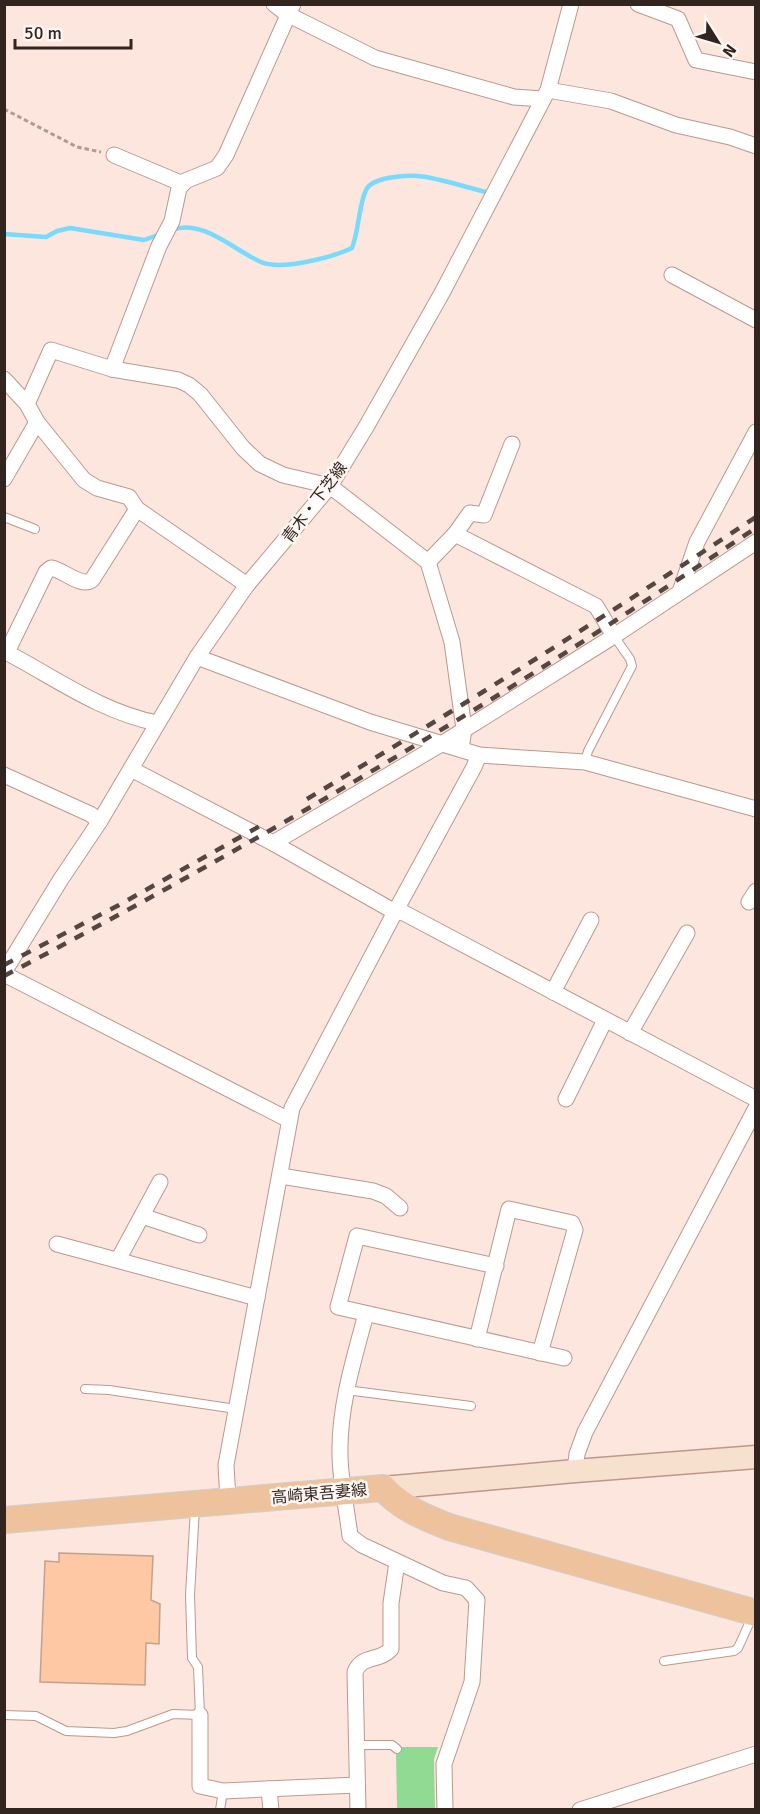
<svg xmlns="http://www.w3.org/2000/svg" width="760" height="1814" font-family="Signika,'Noto Sans JP',sans-serif">
	<rect width="100%" height="100%" fill="#fde6de"/>
	<path fill="#91da94" d="M363,1741H392L398,1747H438L434,1759L435,1809H397L396,1753L393,1750L363,1749Z"/>
	<g fill="none" stroke-linecap="round" stroke-linejoin="round">
		<g stroke="#78dafc" stroke-width="4.5">
			<path d="M172,230C202,218 235,251 261,262C281,271 333,257 352,248C359,230 359,204 366,190C372,177 405,175 418,176C440,178 464,187 486,192"/>
			<path d="M4,234L46,237L57,231L70,228L144,240L161,234"/>
		</g>
	</g>
	<path fill="#fdc8a3" stroke="#c0a28d" stroke-width="1.5" d="M59,1553L153,1556L151,1600L160,1604L159,1644L146,1643L145,1685L40,1682L45,1561L59,1562Z"/>
	<g fill="none" stroke-linecap="round" stroke-linejoin="round">
		<g stroke="#bc988c" stroke-width="10">
			<g id="lane">
				<path d="M4,517L35,529"/>
				<path d="M585,762L588,751L632,666L630,659L614,636"/>
				<path d="M85,1389L109,1390L236,1409"/>
				<path d="M346,1390L471,1406"/>
				<path d="M664,1661L734,1651L738,1648L753,1615"/>
				<path d="M4,1715L36,1716L66,1731L114,1733L127,1731L173,1714L200,1715L198,1667L192,1658L190,1595L195,1508"/>
				<path d="M357,1745H392L397,1749"/>
				<path d="M220,1810L223,1791"/>
			</g>
		</g>
		<g stroke="#bc988c" stroke-width="17">
			<g id="street">
				<path d="M274,4L287,14L375,58L514,97L543,99"/>
				<path d="M638,4L678,19L696,60L756,72"/>
				<path d="M548,90L611,101L676,125L730,137L756,146"/>
				<path d="M114,155L183,184"/>
				<path d="M672,275L756,320"/>
				<path d="M112,369L159,246L172,221L179,188L185,181L217,168L226,155L293,4"/>
				<path d="M4,379L27,404L37,422L84,480L97,488L129,497L137,509L247,585"/>
				<path d="M27,404L51,350L112,369L178,380L189,385L200,394L243,448L260,464L283,475L330,486L428,562L452,642L464,729L461,749"/>
				<path d="M4,479L37,422"/>
				<path d="M455,534L470,513L484,515L512,444"/>
				<path d="M428,562L455,534L596,606L614,636"/>
				<path d="M680,592L697,542L756,432"/>
				<path d="M4,651C54,677 101,712 157,723"/>
				<path d="M7,652L46,572L51,568C64,570 81,588 92,580L137,509"/>
				<path d="M197,657L370,722L479,755L585,762L756,809"/>
				<path d="M131,769L273,843L395,912L404,913L756,1099"/>
				<path d="M4,775L90,814L100,821"/>
				<path d="M273,843L443,743L614,636L756,542"/>
				<path d="M749,902L756,891"/>
				<path d="M4,972L61,879L100,821L197,657L247,585L330,486L366,427L442,293L548,90L571,4"/>
				<path d="M4,974L289,1120"/>
				<path d="M553,992L591,920"/>
				<path d="M630,1033L687,933"/>
				<path d="M566,1099L605,1020"/>
				<path d="M281,1176L373,1191L386,1196L400,1208"/>
				<path d="M142,1216L199,1235"/>
				<path d="M57,1244L257,1298"/>
				<path d="M118,1260L160,1182"/>
				<path d="M496,1266L357,1236L338,1307L564,1358"/>
				<path d="M366,1314C354,1359 339,1406 340,1454C340,1481 347,1509 350,1536L362,1545L443,1583L466,1588L477,1600L472,1682L444,1764L445,1810"/>
				<path d="M477,1339L509,1209L572,1223L575,1230L540,1353"/>
				<path d="M575,1471L577,1454L585,1432L756,1108"/>
				<path d="M228,1500L226,1465L292,1108L395,912L474,767L479,755"/>
				<path d="M200,1715V1786L223,1791L357,1785"/>
				<path d="M269,1789L271,1810"/>
				<path d="M358,1810L355,1672C362,1654 380,1662 391,1649V1603L397,1562"/>
				<path d="M580,1810L756,1754"/>
			</g>
		</g>
		<g stroke="#bc988c" stroke-width="25">
			<path id="secondary" d="M383,1488L575,1471L756,1457"/>
		</g>
		<g stroke="#d2cfce" stroke-width="28">
			<path id="primary" d="M4,1520L383,1488C401,1508 424,1517 449,1527L756,1613"/>
		</g>
		<path stroke="#af9b94" stroke-width="3" stroke-dasharray="4.5 3" stroke-linecap="butt" d="M4,109L77,147L101,152"/>
		<use href="#lane" stroke="#fff" stroke-width="8"/>
		<use href="#street" stroke="#fff" stroke-width="15"/>
		<use href="#secondary" stroke="#f7e0ce" stroke-width="22"/>
		<use href="#primary" stroke="#eec29c" stroke-width="26"/>
		<g stroke="#564641" stroke-width="4.5" stroke-dasharray="10 10" stroke-linecap="butt">
			<path d="M307,799C459,708 608,615 756,517"/>
			<path d="M4,965L119,905L260,826"/>
			<path d="M4,976C157,896 307,811 454,722C557,660 656,594 756,528"/>
		</g>
	</g>
	<g text-anchor="middle" stroke-width="5" stroke-linejoin="round" paint-order="stroke">
		<g font-size="16" fill="#32241f" stroke="#fff7f4">
			<text transform="translate(314 502) rotate(-53)" y="6">青木・下芝線</text>
			<text transform="translate(319 1493) rotate(-5)" y="6">高崎東吾妻線</text>
		</g>
	</g>
	<rect width="760" height="1814" fill="none" stroke="#32241f" stroke-width="12"/>
	<g transform="translate(718 42) rotate(127)" stroke="#fff7f4" stroke-width="4.5" paint-order="stroke">
	<path d="M0-4.5L10 22L0 15L-10 22Z" fill="#32241f"/>
	<text y="-9" font-size="16" font-weight="bold" text-anchor="middle" fill="#32241f">N</text>
	</g>
	<path d="M15 39v9h116v-9" fill="none" stroke="#32241f" stroke-width="3"/>
	<text x="24" y="39" font-size="18" fill="#32241f" stroke="#fff7f4" stroke-width="4.5" paint-order="stroke">50 m</text>
</svg>
